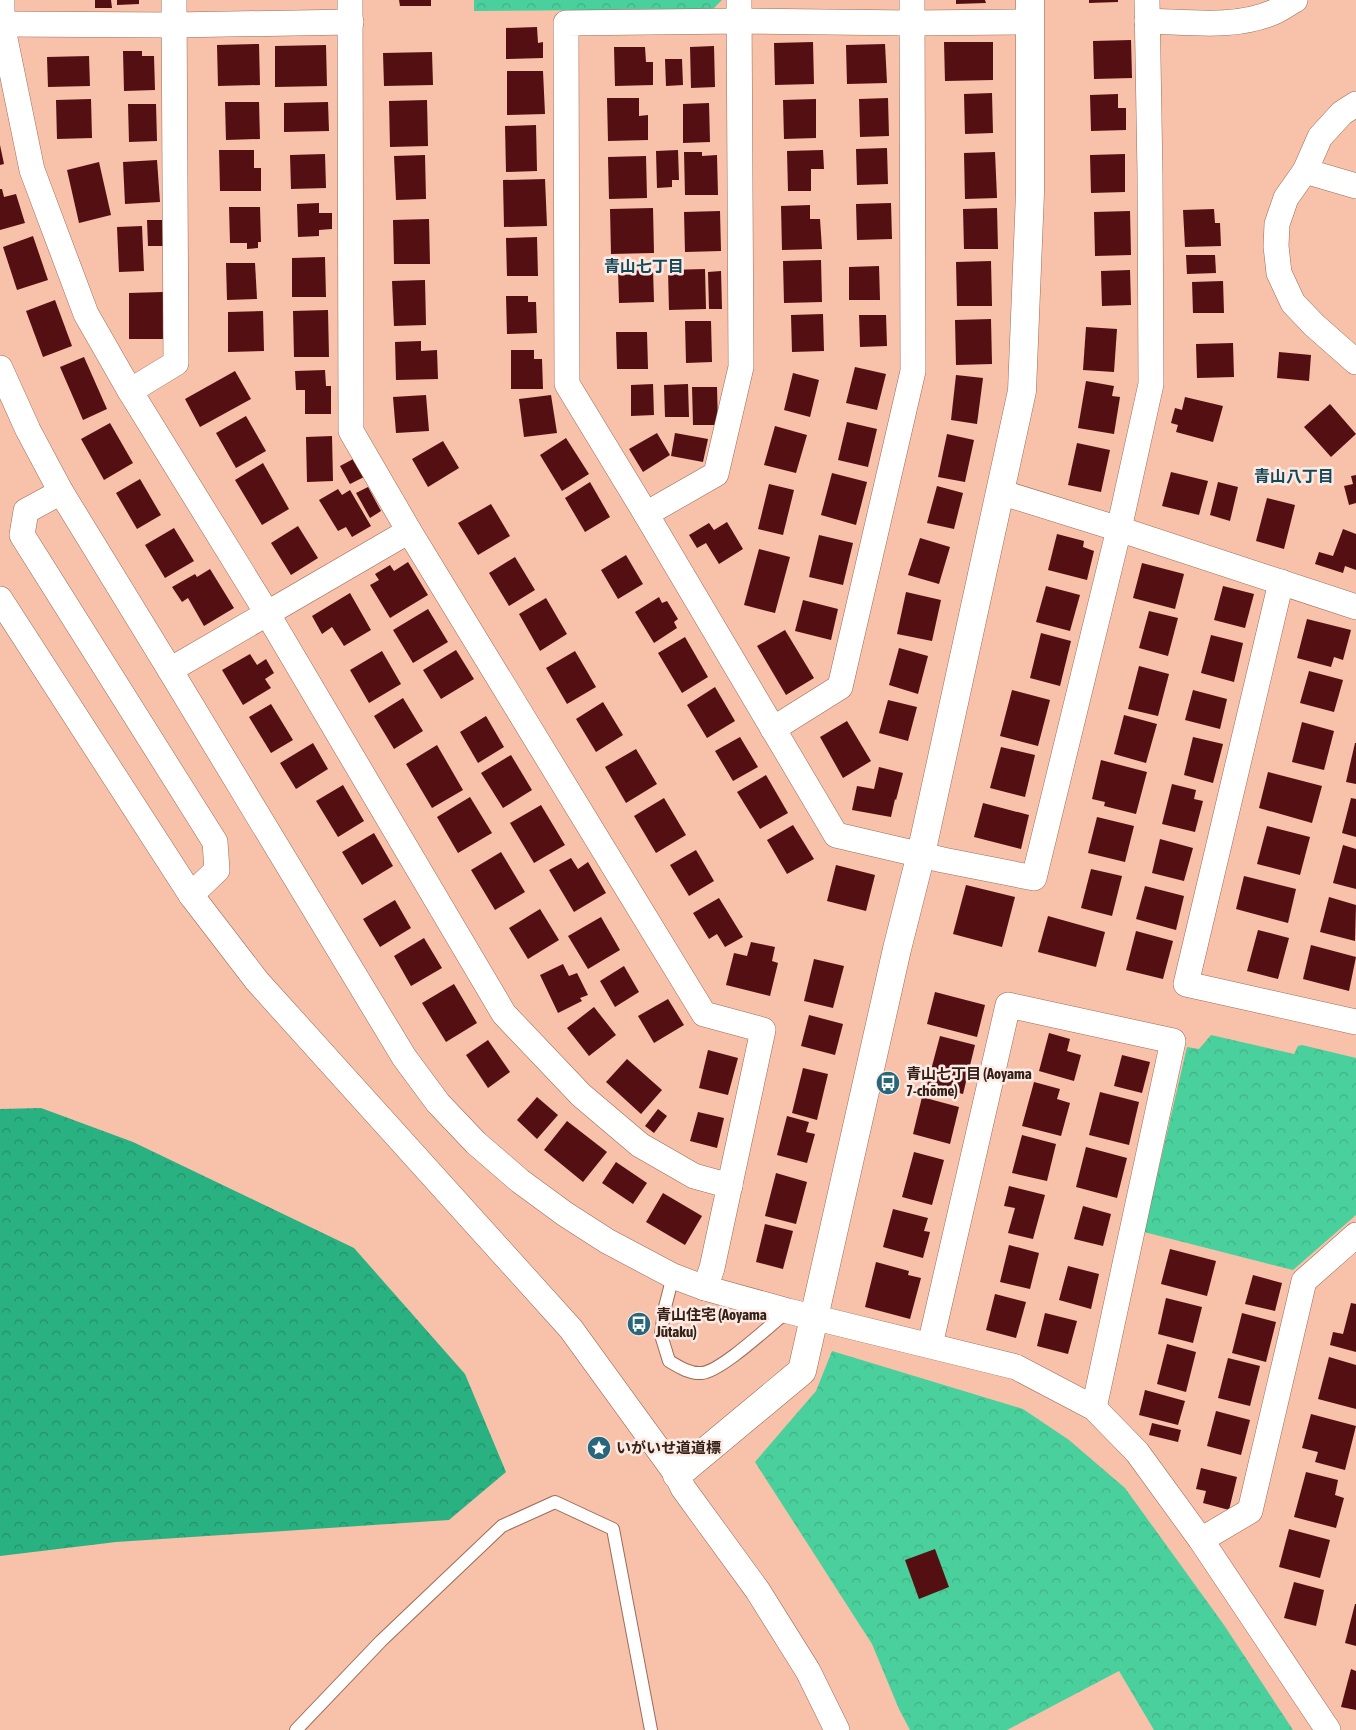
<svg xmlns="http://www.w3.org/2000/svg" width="1356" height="1730" font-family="'Asap Condensed','Noto Sans JP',sans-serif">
	<defs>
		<pattern id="forest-crowns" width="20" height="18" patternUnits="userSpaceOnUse" patternTransform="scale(1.25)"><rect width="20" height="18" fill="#29b181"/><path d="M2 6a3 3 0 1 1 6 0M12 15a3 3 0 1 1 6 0" fill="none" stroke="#249069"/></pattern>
		<pattern id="park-crowns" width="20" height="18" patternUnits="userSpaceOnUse" patternTransform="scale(1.25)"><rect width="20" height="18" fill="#4ad09c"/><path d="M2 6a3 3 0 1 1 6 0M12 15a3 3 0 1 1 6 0" fill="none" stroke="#41b286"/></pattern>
	</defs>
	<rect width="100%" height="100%" fill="#f7c1aa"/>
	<path fill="url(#forest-crowns)" d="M41,1108L133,1142L354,1248L465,1374L506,1472L449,1520L116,1542L0,1556V1109Z"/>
	<g fill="url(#park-crowns)">
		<path d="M474,0H722L713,9L474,11Z"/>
		<path d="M1211,1035L1294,1054L1298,1046L1302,1045L1356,1058V1215L1293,1270L1144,1232L1187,1047L1199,1049Z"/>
		<path d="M832,1351L1023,1409L1069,1440L1125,1488L1224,1625L1293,1730H1154L1119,1671L1007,1730H910L899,1709L872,1644L755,1462L816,1391Z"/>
	</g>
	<g fill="#540f12">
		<path d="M95,0H111L112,8H95Z"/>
		<path d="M117,0H139V4L117,5Z"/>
		<path d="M399,0H431V6H400Z"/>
		<path d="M956,0H985L986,3L956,4Z"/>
		<path d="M1089,0H1118V2L1089,3Z"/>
		<path d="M537,27L538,43L543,42V58L506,59V28Z"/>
		<path d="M1131,40L1132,78L1094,79L1093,41Z"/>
		<path d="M813,42L814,84L775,85L774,43Z"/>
		<path d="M944,42H993V80L945,81Z"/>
		<path d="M259,44L260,85L218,86L217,45Z"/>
		<path d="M885,44L887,83L847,84L846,45Z"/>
		<path d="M326,45L327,86L275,87V46Z"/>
		<path d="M714,46L715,87L691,88L690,47Z"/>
		<path d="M614,47H645L646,62H653V85L615,86Z"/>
		<path d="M123,51H142V56H154L155,90L124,91Z"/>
		<path d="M432,52L433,85L384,86L383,53Z"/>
		<path d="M89,56L90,86L48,87L47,57Z"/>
		<path d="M665,59H682L683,85L666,86Z"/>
		<path d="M507,71H543L545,114L507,115Z"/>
		<path d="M992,93L993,133L965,134L964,94Z"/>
		<path d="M1118,94V108H1126V130L1091,131L1090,95Z"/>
		<path d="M607,98H639V116L648,115V140L608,141Z"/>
		<path d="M888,98L889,136L860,137L859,99Z"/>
		<path d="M91,99L92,138L57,139L56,100Z"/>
		<path d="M816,99V138L784,139L783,100Z"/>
		<path d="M427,100L428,146L390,147L389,101Z"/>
		<path d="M225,102H259L260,139L226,140Z"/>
		<path d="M328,102L329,131L284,132V103Z"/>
		<path d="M709,103L710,142L683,143V104Z"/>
		<path d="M128,104H156L157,141L129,142Z"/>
		<path d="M536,125L537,171L506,172L505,126Z"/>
		<path d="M0,145L4,164L0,165Z"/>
		<path d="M887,148L888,184L857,185L856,149Z"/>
		<path d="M219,150H254V168H261V191H220Z"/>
		<path d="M678,150L679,180H672V187L657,188L656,151Z"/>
		<path d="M823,150L824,169H811V191H788L787,151Z"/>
		<path d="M684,152H702V156L717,155L718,195H685Z"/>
		<path d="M995,152L997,198L965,199L964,153Z"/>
		<path d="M325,154L326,188L291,189L290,155Z"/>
		<path d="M1125,154V192L1091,193L1090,155Z"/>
		<path d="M425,155L426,199L396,200L394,156Z"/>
		<path d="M646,156L647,198L609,199L608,157Z"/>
		<path d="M157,160L160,202L125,204L123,162Z"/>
		<path d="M99,162L111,215L79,223L67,170Z"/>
		<path d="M545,179L547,226L504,227L503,180Z"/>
		<path d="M0,189H2L4,197L16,194L25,223L0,230Z"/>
		<path d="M319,203V213H332V229L319,230V236L298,237L297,204Z"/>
		<path d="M891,203L892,239L857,240L856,204Z"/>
		<path d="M810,205V219H820L822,249L782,250L781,206Z"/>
		<path d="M229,207H260L261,242H258V248L247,249V243H230Z"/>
		<path d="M653,208L654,253L611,254L610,209Z"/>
		<path d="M997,208L998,249H964L963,209Z"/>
		<path d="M1214,209L1215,223H1220L1221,246L1185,247L1183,210Z"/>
		<path d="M720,211L721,251L685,252L684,212Z"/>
		<path d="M1130,211L1131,255L1095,256L1094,212Z"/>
		<path d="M429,219L430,264H394L393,220Z"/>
		<path d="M147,220H162L163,246H148Z"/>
		<path d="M142,226L144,271L119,272L117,227Z"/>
		<path d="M33,236L48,280L17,290L3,247Z"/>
		<path d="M537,237L538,276H507L506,238Z"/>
		<path d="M1186,255H1215L1216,273L1187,274Z"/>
		<path d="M325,257L326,297H292V258Z"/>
		<path d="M821,260L822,302L784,303L783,261Z"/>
		<path d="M991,261L992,306H957L956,262Z"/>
		<path d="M226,263H255L257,299L227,300Z"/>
		<path d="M879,266L880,300H849V267Z"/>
		<path d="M705,269L706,309L669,310L668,270Z"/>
		<path d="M653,270L654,302L619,303L618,271Z"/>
		<path d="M1130,270L1131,305L1102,306L1101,271Z"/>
		<path d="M721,271L722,309H709L708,272Z"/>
		<path d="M425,280L426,325L394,326L392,281Z"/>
		<path d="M1223,281L1224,313H1193L1192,282Z"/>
		<path d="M163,292V339H129V293Z"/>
		<path d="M506,296H528V302H536L537,333L507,334Z"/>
		<path d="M55,300L72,346L43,357L26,311Z"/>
		<path d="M328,310L329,357H294L293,311Z"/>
		<path d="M263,311L264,351L228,352V312Z"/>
		<path d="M823,314L824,351L792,352L791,315Z"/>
		<path d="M859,315H886L887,346L860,347Z"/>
		<path d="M991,319L992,364L956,365L955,320Z"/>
		<path d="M685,321H711L712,362L686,363Z"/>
		<path d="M1086,327L1117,329L1114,372L1083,370Z"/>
		<path d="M616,332H647L648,369H617Z"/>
		<path d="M421,341V351L437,350L438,379L396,380L395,342Z"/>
		<path d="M1233,343L1234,377L1197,378L1196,344Z"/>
		<path d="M511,350H534V359H542L543,389H511Z"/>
		<path d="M1279,352L1311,355L1309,381L1277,378Z"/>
		<path d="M84,357L107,409L83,420L60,367Z"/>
		<path d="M855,367L886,374L877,410L846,403Z"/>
		<path d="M325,370L326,386H331V414H305V390H296L295,371Z"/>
		<path d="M235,371L251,399L200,427L185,399Z"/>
		<path d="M793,373L819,380L810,417L784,410Z"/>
		<path d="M956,375L983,378L977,424L951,420Z"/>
		<path d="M1086,381L1114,386L1112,396L1120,397L1114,434L1078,428Z"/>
		<path d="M653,384L654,415L631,416V385Z"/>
		<path d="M688,384L689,417H665L664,385Z"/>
		<path d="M692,387H717L718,425H693Z"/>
		<path d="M426,395L429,431L396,433L393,397Z"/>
		<path d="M551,395L557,433L524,437L519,399Z"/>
		<path d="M1185,397L1223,406L1213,442L1176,432L1178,425L1171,423L1175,408L1182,410Z"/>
		<path d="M1330,404L1356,434L1331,457L1304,427Z"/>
		<path d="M246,416L266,451L236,468L216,433Z"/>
		<path d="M847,422L877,429L868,467L838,460Z"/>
		<path d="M110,423L133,463L104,480L81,439Z"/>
		<path d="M775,426L807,435L796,473L764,465Z"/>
		<path d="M657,433L670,455L643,472L629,449Z"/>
		<path d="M675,433L708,439L703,462L671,456Z"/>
		<path d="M947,434L974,440L965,482L938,477Z"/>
		<path d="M332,436L333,481L307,482L306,437Z"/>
		<path d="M566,438L589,474L562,491L540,455Z"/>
		<path d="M443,441L459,468L428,487L412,459Z"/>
		<path d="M1077,443L1110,450L1101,492L1068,485Z"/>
		<path d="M357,457L366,476L350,484L340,466Z"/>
		<path d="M263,463L289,509L262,525L235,480Z"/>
		<path d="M1171,472L1208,481L1199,515L1162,506Z"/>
		<path d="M832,473L867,482L856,525L821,515Z"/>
		<path d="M1356,475V503L1349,505L1344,486L1353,484L1351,476Z"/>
		<path d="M140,479L161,515L137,529L116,493Z"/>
		<path d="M590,482L610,517L585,532L565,498Z"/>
		<path d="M1218,482L1238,487L1230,521L1210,515Z"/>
		<path d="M769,484L794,490L783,535L758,529Z"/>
		<path d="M937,486L963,493L954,529L927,523Z"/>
		<path d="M368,487L381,511L370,518L356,493Z"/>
		<path d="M338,489L342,495L350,490L371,526L352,537L346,527L338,531L319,500Z"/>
		<path d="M1267,498L1295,505L1284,549L1256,541Z"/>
		<path d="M491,504L510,536L478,555L458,523Z"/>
		<path d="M727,522L743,549L719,564L706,543L697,548L689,535L709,523L714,530Z"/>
		<path d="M298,526L318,558L291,575L271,543Z"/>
		<path d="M174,528L194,561L165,578L145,545Z"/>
		<path d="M1343,529L1356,534V570L1345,566L1343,573L1315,564L1319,552L1333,556Z"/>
		<path d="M1057,534L1084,541L1083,547L1094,551L1087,580L1048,570Z"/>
		<path d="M819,535L853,543L843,585L809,577Z"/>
		<path d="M920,538L950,547L939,584L908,575Z"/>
		<path d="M759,549L790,557L775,613L744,605Z"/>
		<path d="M626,555L643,584L618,599L601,570Z"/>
		<path d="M515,557L535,590L509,606L489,573Z"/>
		<path d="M408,562L428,595L390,618L370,585L379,580L375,574L390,565L394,571Z"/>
		<path d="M1142,563L1184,574L1175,609L1133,598Z"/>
		<path d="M210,569L234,608L204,626L188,598L182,602L172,587L195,574L197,577Z"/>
		<path d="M1046,586L1080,595L1070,631L1036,622Z"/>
		<path d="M1223,586L1254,594L1245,628L1214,620Z"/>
		<path d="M906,592L941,600L932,641L897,634Z"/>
		<path d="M350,593L371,630L344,646L332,627L322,634L312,616Z"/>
		<path d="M659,597L662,603L667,601L678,619L674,622L677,628L654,643L635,612Z"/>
		<path d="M546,598L567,634L540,651L519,614Z"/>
		<path d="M803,600L838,609L831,640L795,631Z"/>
		<path d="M428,609L448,642L413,663L393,630Z"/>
		<path d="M1149,611L1178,618L1168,656L1139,648Z"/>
		<path d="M1307,619L1351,630L1343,660L1334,657L1331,667L1297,658Z"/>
		<path d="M785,630L814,678L786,695L757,646Z"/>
		<path d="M1041,633L1071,641L1060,686L1030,678Z"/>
		<path d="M1211,635L1243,643L1234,682L1201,673Z"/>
		<path d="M685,637L708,677L682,693L658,653Z"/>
		<path d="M899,648L928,656L918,694L889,685Z"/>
		<path d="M456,650L474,679L441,699L423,670Z"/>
		<path d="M382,651L401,684L369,703L350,670Z"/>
		<path d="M575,651L596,687L567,704L546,668Z"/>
		<path d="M250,654L257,665L266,659L274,673L265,679L271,688L243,705L222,670Z"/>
		<path d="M1139,666L1169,674L1158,716L1128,709Z"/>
		<path d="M1309,671L1343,680L1334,712L1300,703Z"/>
		<path d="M715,687L735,721L707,738L687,705Z"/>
		<path d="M1012,690L1050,700L1038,746L1000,736Z"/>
		<path d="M1193,690L1227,699L1220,729L1185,720Z"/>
		<path d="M403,698L423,731L394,749L374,716Z"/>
		<path d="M888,700L917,707L908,741L879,733Z"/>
		<path d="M603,702L623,735L596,752L576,719Z"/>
		<path d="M271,704L293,740L271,753L249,717Z"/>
		<path d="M1124,715L1157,724L1146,763L1114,754Z"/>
		<path d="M486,716L504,747L478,763L460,732Z"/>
		<path d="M847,721L871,761L843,778L820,737Z"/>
		<path d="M1302,722L1334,731L1324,770L1292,762Z"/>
		<path d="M740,737L758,767L733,781L715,751Z"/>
		<path d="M1193,737L1223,744L1213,783L1184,775Z"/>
		<path d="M313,743L328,769L296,789L280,763Z"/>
		<path d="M1355,743H1356V784L1346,782Z"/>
		<path d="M437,745L463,790L432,808L406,764Z"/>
		<path d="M1001,747L1035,755L1025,797L990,788Z"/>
		<path d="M636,749L657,784L626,803L605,767Z"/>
		<path d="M511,755L532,790L503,808L481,773Z"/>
		<path d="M1101,760L1147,772L1136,814L1104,806L1105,802L1092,799Z"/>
		<path d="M879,767L903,773L896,800L895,799L891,817L852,810L857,786L874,789Z"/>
		<path d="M1268,772L1322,786L1312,823L1259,808Z"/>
		<path d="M766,775L788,813L760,829L737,792Z"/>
		<path d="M1172,784L1196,790L1194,799L1203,801L1195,832L1162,824Z"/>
		<path d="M343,785L364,821L338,837L316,801Z"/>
		<path d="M470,797L492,833L458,853L437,817Z"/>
		<path d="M664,798L686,835L656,853L634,816Z"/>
		<path d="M1351,798L1356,799V837L1342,833Z"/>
		<path d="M983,803L1029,815L1021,849L974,837Z"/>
		<path d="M541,805L565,845L534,863L510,823Z"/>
		<path d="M1097,817L1134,826L1125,862L1088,853Z"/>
		<path d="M793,825L814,859L787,874L767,840Z"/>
		<path d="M1267,826L1310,837L1300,875L1257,864Z"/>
		<path d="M374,833L393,866L362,885L342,852Z"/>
		<path d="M1160,839L1193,848L1184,881L1152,873Z"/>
		<path d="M1343,845L1356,849V889L1333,883Z"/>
		<path d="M696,850L714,881L689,896L670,865Z"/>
		<path d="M501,852L525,892L495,910L471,870Z"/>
		<path d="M571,858L578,869L588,862L606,893L574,912L549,870Z"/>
		<path d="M836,865L875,875L866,911L827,901Z"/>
		<path d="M1091,869L1122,876L1112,916L1081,908Z"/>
		<path d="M1244,876L1296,889L1288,923L1236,909Z"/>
		<path d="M966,885L1015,897L1002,947L953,934Z"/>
		<path d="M1145,886L1184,896L1176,930L1136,919Z"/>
		<path d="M1329,897L1356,905L1355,941L1320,932Z"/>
		<path d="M719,898L743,937L725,947L717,934L709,939L693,913Z"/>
		<path d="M395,900L411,928L380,947L363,919Z"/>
		<path d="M540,909L559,940L528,959L509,928Z"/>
		<path d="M1048,916L1105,932L1096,967L1038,952Z"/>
		<path d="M601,917L620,950L588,969L568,936Z"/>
		<path d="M1258,930L1289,938L1278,979L1247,971Z"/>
		<path d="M1136,931L1173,941L1163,979L1126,970Z"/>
		<path d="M424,938L442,968L411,986L394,956Z"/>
		<path d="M751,942L775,947L772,961L778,963L770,996L726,985L734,953L747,956Z"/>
		<path d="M1311,945L1356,957L1349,991L1303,979Z"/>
		<path d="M814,959L844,966L833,1008L804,1001Z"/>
		<path d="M563,964L569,976L577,973L588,995L580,998L582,1001L558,1013L540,975Z"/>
		<path d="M624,966L639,992L615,1007L600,981Z"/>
		<path d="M454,984L477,1023L446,1042L422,1003Z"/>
		<path d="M935,992L985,1005L977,1037L927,1024Z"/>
		<path d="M668,999L684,1025L654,1043L638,1016Z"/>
		<path d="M594,1007L616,1035L589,1056L567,1028Z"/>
		<path d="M809,1015L843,1024L835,1055L801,1046Z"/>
		<path d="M1049,1033L1070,1039L1067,1051L1081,1055L1074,1081L1039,1071Z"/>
		<path d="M940,1036L975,1045L963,1094L927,1085Z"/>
		<path d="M488,1040L510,1072L488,1088L466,1055Z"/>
		<path d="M708,1050L738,1058L728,1095L699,1088Z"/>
		<path d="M1122,1055L1150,1062L1142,1093L1114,1086Z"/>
		<path d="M627,1059L662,1090L641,1114L606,1082Z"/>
		<path d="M803,1068L828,1074L817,1120L792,1113Z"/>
		<path d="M1034,1082L1060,1089L1057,1099L1070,1103L1061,1136L1022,1126Z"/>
		<path d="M1100,1092L1139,1102L1129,1145L1089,1135Z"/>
		<path d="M537,1097L558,1115L537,1139L517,1120Z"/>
		<path d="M922,1097L959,1107L950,1144L913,1134Z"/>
		<path d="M658,1109L667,1116L654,1133L645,1126Z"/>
		<path d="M698,1112L724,1118L717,1148L690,1141Z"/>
		<path d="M787,1116L809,1122L806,1132L815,1134L807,1163L777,1155Z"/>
		<path d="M567,1121L607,1152L583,1182L544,1150Z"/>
		<path d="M1022,1135L1056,1144L1047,1181L1012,1173Z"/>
		<path d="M1086,1147L1127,1158L1117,1198L1076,1187Z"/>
		<path d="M914,1152L944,1160L932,1205L902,1197Z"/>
		<path d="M616,1162L647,1183L633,1204L602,1183Z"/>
		<path d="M776,1173L807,1182L796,1224L765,1216Z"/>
		<path d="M1009,1186L1045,1195L1033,1239L1008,1233L1015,1208L1004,1206Z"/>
		<path d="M663,1193L702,1216L685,1245L646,1222Z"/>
		<path d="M1083,1206L1111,1214L1103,1246L1074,1239Z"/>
		<path d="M893,1209L928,1218L924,1231L930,1232L923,1258L883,1247Z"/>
		<path d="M765,1224L793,1231L783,1269L756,1262Z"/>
		<path d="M1009,1245L1039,1253L1030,1289L1000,1282Z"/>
		<path d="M1170,1249L1216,1261L1207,1296L1161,1284Z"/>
		<path d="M876,1262L909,1271L908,1275L921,1278L910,1319L865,1307Z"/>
		<path d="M1068,1266L1099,1274L1091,1309L1059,1300Z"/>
		<path d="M1253,1275L1282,1283L1275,1311L1245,1304Z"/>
		<path d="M995,1294L1026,1302L1016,1338L986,1330Z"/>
		<path d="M1166,1298L1202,1307L1193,1343L1158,1334Z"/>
		<path d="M1351,1303L1356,1304V1352L1330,1345L1333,1332L1343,1334Z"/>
		<path d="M1045,1313L1077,1321L1068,1354L1037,1346Z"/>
		<path d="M1242,1313L1276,1322L1266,1362L1232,1353Z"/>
		<path d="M1167,1344L1196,1352L1186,1392L1157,1384Z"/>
		<path d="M1329,1357L1356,1365V1409L1318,1399Z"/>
		<path d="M1228,1358L1260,1366L1250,1406L1218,1398Z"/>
		<path d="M1145,1390L1185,1401L1178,1425L1139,1415Z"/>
		<path d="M1216,1411L1250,1420L1241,1455L1207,1446Z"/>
		<path d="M1311,1414L1356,1426L1345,1470L1315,1462L1318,1452L1302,1448Z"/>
		<path d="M1152,1423L1181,1430L1178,1442L1149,1435Z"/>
		<path d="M1201,1468L1237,1477L1229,1510L1203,1503L1206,1491L1196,1489Z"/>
		<path d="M1306,1472L1338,1480L1335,1495L1344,1498L1336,1528L1294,1517Z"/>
		<path d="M1289,1529L1330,1540L1320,1578L1279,1567Z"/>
		<path d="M935,1549L949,1587L919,1599L905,1560Z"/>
		<path d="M1294,1582L1324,1590L1316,1626L1284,1618Z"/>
		<path d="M1355,1604H1356V1646L1345,1643Z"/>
		<path d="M1351,1669L1356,1671V1710L1341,1707Z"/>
	</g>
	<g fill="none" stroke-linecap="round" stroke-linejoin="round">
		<g stroke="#9d6b57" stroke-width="14">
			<g id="service">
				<path d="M673,1276L664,1311L661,1335L669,1361C679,1367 690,1374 702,1373C722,1371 770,1325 788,1311"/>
				<path d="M296,1730L381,1641L502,1526L555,1502L613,1529L651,1730"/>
			</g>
		</g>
		<g stroke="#9d6b57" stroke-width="26">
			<g id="minor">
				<path d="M2,0V24L32,170L86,314L130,391L267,613L504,1014L581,1095L640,1145L694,1176L730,1186"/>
				<path d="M350,0L351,431L409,531L704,1014L763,1030L712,1268L705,1288"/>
				<path d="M1147,21C1189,22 1235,29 1274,12C1281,9 1288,4 1295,0"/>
				<path d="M1031,22L912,23L739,21L566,23L567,384L646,514L836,835L943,860L1034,878L1119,529L1151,384L1150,174L1147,0"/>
				<path d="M0,24L174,25L351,22"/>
				<path d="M1356,104L1342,113L1320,137L1305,171L1286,198L1277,224L1276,246L1279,273L1293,303L1314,325L1356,362"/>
				<path d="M1305,171L1356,186"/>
				<path d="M0,368L28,430L61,492L170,670L404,1057L438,1103L476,1143L520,1181L565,1214L607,1241L673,1276L705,1288L788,1311L1016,1367L1094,1408L1137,1452L1201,1540L1328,1730"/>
				<path d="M130,391L176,363L174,0"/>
				<path d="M61,492L26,511L22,535L215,842L217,870L191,895"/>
				<path d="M1000,492L1119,529L1356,607"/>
				<path d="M646,514L716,474L741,367L739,0"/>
				<path d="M1281,582L1186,984L1356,1022"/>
				<path d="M0,599L191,895L257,981L571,1329L677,1475L683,1488L758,1591L808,1671L837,1730"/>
				<path d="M170,670L409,531"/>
				<path d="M773,729L840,687L913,371L912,0"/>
				<path d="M930,1345L1008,1005L1173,1041L1094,1408"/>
				<path d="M1201,1540L1250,1511L1304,1281L1356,1235"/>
			</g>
		</g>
		<g stroke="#9d6b57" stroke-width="29">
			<path id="tertiary" d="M677,1475L802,1371L897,949L921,854L1022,391L1030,193V0"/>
		</g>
		<use href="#service" stroke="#fff" stroke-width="12"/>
		<use href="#minor" stroke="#fff" stroke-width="25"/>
		<use href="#tertiary" stroke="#fff" stroke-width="28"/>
	</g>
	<defs>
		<g id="bus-disc" transform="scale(1.25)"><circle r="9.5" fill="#27667b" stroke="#fcebe4"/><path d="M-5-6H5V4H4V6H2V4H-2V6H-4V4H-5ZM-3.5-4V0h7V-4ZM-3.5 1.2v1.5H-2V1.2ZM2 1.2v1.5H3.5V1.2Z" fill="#fff"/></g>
		<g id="sight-disc" transform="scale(1.25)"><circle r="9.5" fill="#27667b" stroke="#fcebe4"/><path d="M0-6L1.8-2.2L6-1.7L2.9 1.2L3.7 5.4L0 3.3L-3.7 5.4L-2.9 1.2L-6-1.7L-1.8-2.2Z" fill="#fff"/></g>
	</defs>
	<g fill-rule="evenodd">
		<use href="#bus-disc" x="888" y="1083"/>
		<use href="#bus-disc" x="639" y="1324"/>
		<use href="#sight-disc" x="599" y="1448"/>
	</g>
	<g text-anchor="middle" stroke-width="5" stroke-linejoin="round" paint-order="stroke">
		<g font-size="15" font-weight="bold" fill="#342017" stroke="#fcebe4" text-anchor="start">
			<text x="906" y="1079">青山七丁目 (Aoyama<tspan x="906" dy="17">7-chōme)</tspan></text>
			<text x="656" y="1320">青山住宅 (Aoyama<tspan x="656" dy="17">Jūtaku)</tspan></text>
			<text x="616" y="1453">いがいせ道道標</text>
		</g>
		<g font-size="16" font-weight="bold" fill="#144858" stroke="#fcebe4">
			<text x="644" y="272">青山七丁目</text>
			<text x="1294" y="482">青山八丁目</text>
		</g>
	</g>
</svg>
